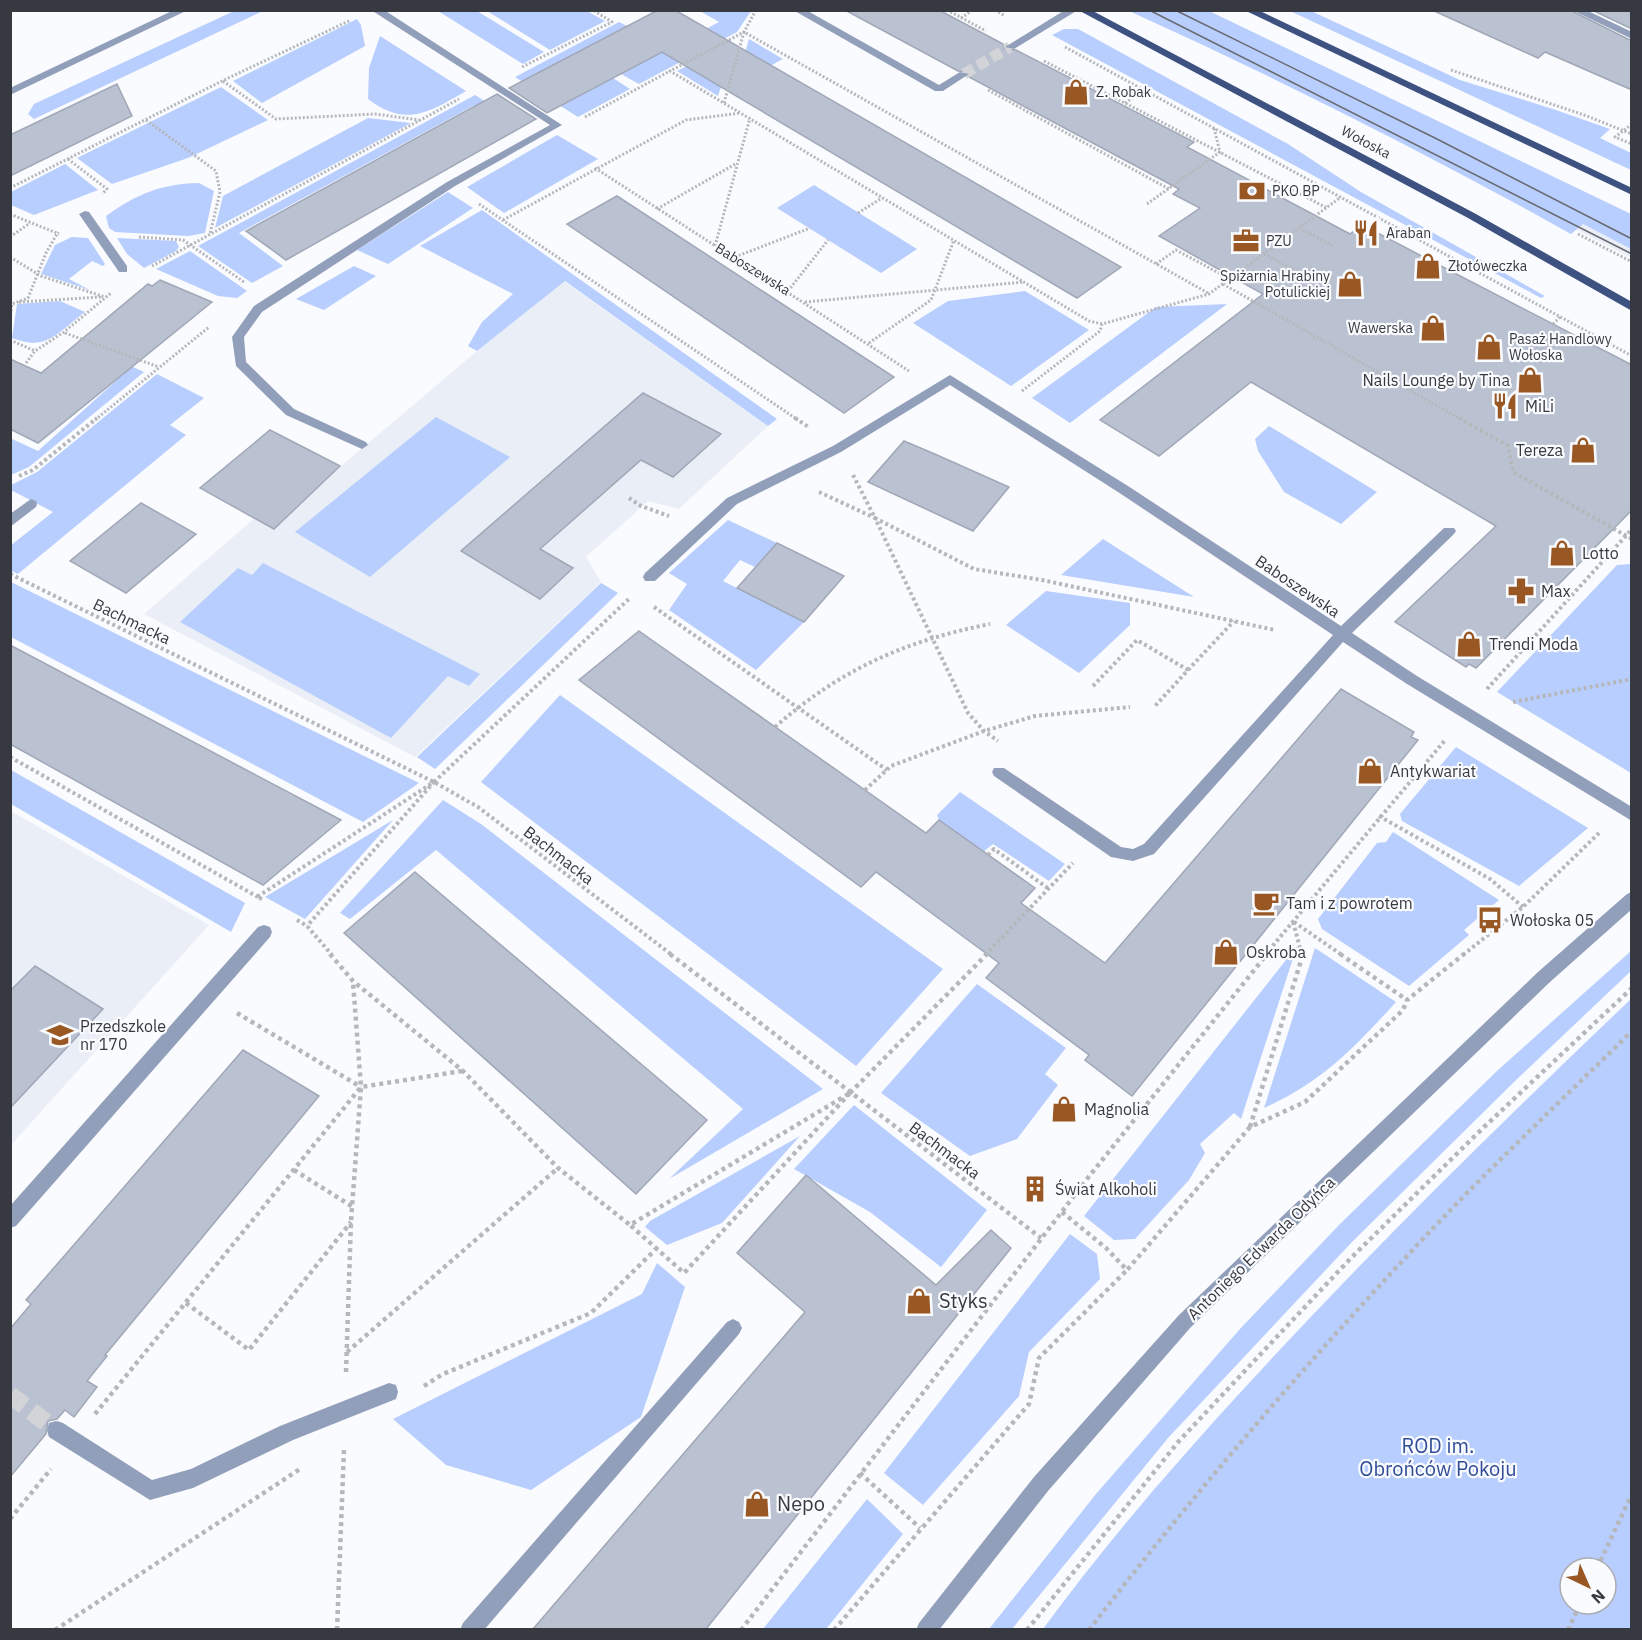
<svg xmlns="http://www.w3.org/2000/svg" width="1642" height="1640" font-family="'IBM Plex Sans',sans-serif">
	<rect width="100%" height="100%" fill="#fafbfe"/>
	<g fill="#eaeef7">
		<path d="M1583,224L1631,249V258L1575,229Z"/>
		<path d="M564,281L768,426L679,509L648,501L586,557L601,582L415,757L144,614L324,458L340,467L477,351Z"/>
		<path d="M11,811L209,925L11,1145Z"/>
	</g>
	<g fill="#b8cefe" fill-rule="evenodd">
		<path d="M234,11H263L34,119L28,114L34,104Z"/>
		<path d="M438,11H477L544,52L523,64Z"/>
		<path d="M487,11H587L605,21L550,50Z"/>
		<path d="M700,11H751L737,32L639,84L621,74L719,22Z"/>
		<path d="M1129,11H1209L1631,214V249L1583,224L1571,234C1426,153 1279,79 1129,11Z"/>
		<path d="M1290,11H1311L1460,80L1553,109L1610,129L1600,138L1631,153V170Z"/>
		<path d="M357,19L361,25L365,46L262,103L233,81Z"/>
		<path d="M619,22L627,26L543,70L582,95L613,78L630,89L578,117L515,77Z"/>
		<path d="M1064,29H1078L1288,144L1361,192L1545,296L1541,298L1052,35Z"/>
		<path d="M380,36L466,91C430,112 406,128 368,99L369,68Z"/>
		<path d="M749,39L783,59L736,84Z"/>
		<path d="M729,44L734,47L718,96L677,71Z"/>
		<path d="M221,87L268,120L188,158L112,184L77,158Z"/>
		<path d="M475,95L516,121L511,129L473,106L239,233L283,266L252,283L198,246Z"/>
		<path d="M368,118L411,123L215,228L223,196Z"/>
		<path d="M557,135L598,159L504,213L467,187Z"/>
		<path d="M65,164L98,190L34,215L11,205V192Z"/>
		<path d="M199,183L214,191L205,233L188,236L115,232L109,228L106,216C137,194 160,184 199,183Z"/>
		<path d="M814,185L917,249L881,273L777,208Z"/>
		<path d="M448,192L473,208L388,264L357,250Z"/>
		<path d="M482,210L777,419L768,426L565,281L477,351L468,346L482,322L513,294L420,246Z"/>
		<path d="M72,237L88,238L105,264L103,266L92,261L69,279L90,290L41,274L55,245Z"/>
		<path d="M117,238L176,241L179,247L176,251L144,268L127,254Z"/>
		<path d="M190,251L247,291L237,298L218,296L156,269Z"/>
		<path d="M354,266L376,276L324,310L296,299Z"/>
		<path d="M1025,291L1089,330L1011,386L913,323L948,301Z"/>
		<path d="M60,301L85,312C58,332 47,352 12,338L17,304Z"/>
		<path d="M1227,304L1070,423L1032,398L1156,307Z"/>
		<path d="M109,356L144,372L29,467L11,475L10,438L38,451L126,372L103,361Z"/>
		<path d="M157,374L204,398L170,425L186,435L18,574L11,571L10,546L53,512L11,490V485L37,472Z"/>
		<path d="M436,417L510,457L370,577L295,532Z"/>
		<path d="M1269,426L1377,492L1341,524L1284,492L1258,451L1255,439Z"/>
		<path d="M728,520L777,543L755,567L740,560L723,581L804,622L756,670L669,610L687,584L669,573Z"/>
		<path d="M1103,539L1194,597L1061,575Z"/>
		<path d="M263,563L480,674L469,686L448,676L391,738L180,622L238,568L252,575Z"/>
		<path d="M1631,564H1632L1631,773L1497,692L1617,565Z"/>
		<path d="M11,582L419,783L363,822L11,637Z"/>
		<path d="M601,583L618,593L435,769L417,757Z"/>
		<path d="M1046,591L1130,603V625L1079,673L1006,625Z"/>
		<path d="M560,695L943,969L856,1066L481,782Z"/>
		<path d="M1456,747L1588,828L1519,886L1402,821L1400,814Z"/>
		<path d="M11,770L245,903L231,932L11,804Z"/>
		<path d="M960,792L1065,864L1049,881L993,844L983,852L939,820L937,815Z"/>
		<path d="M443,800L481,824L823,1089L669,1179L743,1109L436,850L350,919L340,913Z"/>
		<path d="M393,820L305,919L265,897Z"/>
		<path d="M1393,832L1499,900L1464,930L1469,935L1409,986L1322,929L1318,919L1377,843L1386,842Z"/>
		<path d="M1297,946L1241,1119L1234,1113L1200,1144L1205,1153L1189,1180L1135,1239L1114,1240L1084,1216Z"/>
		<path d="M1315,948L1396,1002C1353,1049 1323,1081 1264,1108Z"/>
		<path d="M1631,951V971L1514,1082L1352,1242L1168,1438L1012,1629H989L1096,1494L1239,1330L1339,1225L1498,1070Z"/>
		<path d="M977,984L1066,1048L1045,1074L1058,1085L1017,1139L970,1156L881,1093Z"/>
		<path d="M1631,999V1629H1043C1106,1543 1177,1461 1250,1382C1372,1249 1501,1123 1631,999ZM1570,1568H1606V1604H1570Z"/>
		<path d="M854,1105L987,1210L941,1267L870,1212L794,1169Z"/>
		<path d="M800,1136L722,1223L667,1245L645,1227L650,1221Z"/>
		<path d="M1070,1234L1097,1254L1100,1279L1029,1352L1019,1396L923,1505L884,1473Z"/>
		<path d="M657,1263L685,1287L641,1417L531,1490L446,1465L393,1419L642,1294Z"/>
		<path d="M867,1499L903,1534L826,1629H763Z"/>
	</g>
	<g fill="#bac2d1" stroke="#a0a7b7" stroke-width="1.5">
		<path d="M658,10H675L1121,267L1077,298L662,52L547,113L509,88Z"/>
		<path d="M845,10H939L1005,45L1003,46L1005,49L1016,50L1194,142L1187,147L1350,234L1362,225L1632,365V510L1476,668L1469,664L1466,667L1395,622L1496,526L1251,382L1159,456L1100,420L1263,294L1159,236L1200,208L1173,194L1179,189L969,77L971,74L969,72L958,71Z"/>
		<path d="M1432,10H1570L1632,41V90L1545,52L1538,58Z"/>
		<path d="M1592,10H1632V29Z"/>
		<path d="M117,84L132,116L10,176V135Z"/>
		<path d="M497,94L536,119L286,260L246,231Z"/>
		<path d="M617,196L894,377L844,413L567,224Z"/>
		<path d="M160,280L212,302L38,443L10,429V359L41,373L148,284L152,286Z"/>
		<path d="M643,393L721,434L673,477L641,460L540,549L573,568L540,599L461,551Z"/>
		<path d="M270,430L340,466L274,529L200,488Z"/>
		<path d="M904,441L937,455L1009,487L973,531L868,482Z"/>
		<path d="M141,503L196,534L126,593L70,561Z"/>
		<path d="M777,543L844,576L804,622L737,588Z"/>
		<path d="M639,631L926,833L939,820L1035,888L1021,903L1105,963L1341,689L1414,732L1411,737L1418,740L1132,1096L1085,1060L1089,1055L986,978L999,963L876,872L861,887L579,680Z"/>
		<path d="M10,645L341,820L263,885L10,744Z"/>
		<path d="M415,872L707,1120L636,1194L344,933Z"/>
		<path d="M35,966L103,1009L10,1108V991Z"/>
		<path d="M243,1050L319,1096L105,1355L107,1356L87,1381L97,1387L74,1417L65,1410L57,1419L48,1421L46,1434L10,1477V1329L31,1304L26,1300Z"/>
		<path d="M806,1175L936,1285L991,1230L1011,1248L706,1629H533L805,1312L737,1253Z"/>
	</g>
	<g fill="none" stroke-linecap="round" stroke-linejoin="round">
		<path stroke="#d3d4d8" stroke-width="11" stroke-dasharray="11 5" stroke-linecap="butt" d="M964,74L1010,47"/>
		<path stroke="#d3d4d8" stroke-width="18" stroke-dasharray="18 9" stroke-linecap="butt" d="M10,1395L56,1430"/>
		<g stroke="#b5b7bb" stroke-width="3" stroke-dasharray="2 2" stroke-linecap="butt">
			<path d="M756,10L744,32L670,71L1089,321L1102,324"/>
			<path d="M947,10L986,31"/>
			<path d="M995,10L1005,16"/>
			<path d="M961,18L973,10"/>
			<path d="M1065,47L1632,356"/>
			<path d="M1044,61L1327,208"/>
			<path d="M522,67L612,22L593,10"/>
			<path d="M1451,70L1587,116L1632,134"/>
			<path d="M223,81L276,119L375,114L419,120"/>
			<path d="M988,90L1169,189"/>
			<path d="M724,103L744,32L1208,293"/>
			<path d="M1125,103L1144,90"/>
			<path d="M585,117L670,71"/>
			<path d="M146,120L216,171L220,192L210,234"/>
			<path d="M1632,124L1615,137L1632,144"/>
			<path d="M68,159L107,189L102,194"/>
			<path d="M595,168L909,371"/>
			<path d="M10,188L222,81L351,20"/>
			<path d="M479,204L798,420"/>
			<path d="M1147,204L1220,152L1214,128"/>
			<path d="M657,209L737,163"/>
			<path d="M858,213L882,198"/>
			<path d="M10,214L59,234"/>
			<path d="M503,220L686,120L740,113"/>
			<path d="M1299,228L1334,246"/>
			<path d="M1578,234L1632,262"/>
			<path d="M10,237L30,223"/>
			<path d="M139,237L183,240L244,282"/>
			<path d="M715,246L750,118"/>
			<path d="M1264,254L1300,273"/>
			<path d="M10,257L41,276L105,297"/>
			<path d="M735,257L810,228"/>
			<path d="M1156,264L1176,250L1230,279"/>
			<path d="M152,266L459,99"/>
			<path d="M1223,284L1462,420"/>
			<path d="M788,291L828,240"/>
			<path d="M19,302L101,297"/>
			<path d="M805,302L1024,282"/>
			<path d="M10,319L12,304L28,298L46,253L58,232"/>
			<path d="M1553,324L1560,317"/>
			<path d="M65,333L159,367"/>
			<path d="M10,340L35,351"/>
			<path d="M869,343L931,300L954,240"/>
			<path d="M26,363L35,351L64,332L111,293"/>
			<path d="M1022,391L1100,331L1102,324L1209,294L1341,197"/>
			<path d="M95,420L209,327"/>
		</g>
		<g stroke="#b5b7bb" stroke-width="4" stroke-dasharray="3 3" stroke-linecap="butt">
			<path d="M795,418L810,428"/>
			<path d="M1459,418L1508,446L1513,472L1632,539"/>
			<path d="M853,475L875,518L974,569L1042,580L1275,630"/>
			<path d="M19,476L33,470L97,418"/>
			<path d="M819,492L875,518L968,713L984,731L998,741"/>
			<path d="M629,498L641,506L669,516"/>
			<path d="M10,574L434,782L478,807L672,955"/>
			<path d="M654,607L887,770"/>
			<path d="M1188,670L1234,621"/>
			<path d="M1093,686L1137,640L1188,670L1155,706"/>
			<path d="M1487,689L1632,529"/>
			<path d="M1513,702L1632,679"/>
			<path d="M775,727C841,669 905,641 990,624"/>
			<path d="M10,757L258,897"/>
			<path d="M434,782L630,598"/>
			<path d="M865,790L891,766L984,731L1035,716L1130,707"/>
			<path d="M1379,816L1490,879L1523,907"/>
			<path d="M988,855L994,849L1049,889"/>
			<path d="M262,899L257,897L434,782L307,926"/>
			<path d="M297,920L307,926L332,955"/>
			<path d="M1293,922L1302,955"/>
			<path d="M1294,922L1342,955"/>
			<path d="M985,955L1073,863"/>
			<path d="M1265,955L1446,739"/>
			<path d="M1463,955L1523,907L1599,833"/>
		</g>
		<g stroke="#b5b7bb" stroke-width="4.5" stroke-dasharray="4 4" stroke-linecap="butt">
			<path d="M330,954L353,981L463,1071L558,1168L630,1225"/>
			<path d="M670,954L1041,1238"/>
			<path d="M1340,954L1407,1000"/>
			<path d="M237,1013L361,1087"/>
			<path d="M850,1093L684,1273L630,1225Z"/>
			<path d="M850,1093L987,954"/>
			<path d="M1250,1127L1303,954"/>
			<path d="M294,1170L353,1207"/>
			<path d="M1062,1212L1106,1248L1127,1270L1250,1127L1305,1102L1403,1010L1407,1000L1464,954"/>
			<path d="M186,1303L249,1350L351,1222"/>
			<path d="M347,1352L558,1168"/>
			<path d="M346,1372L351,1221L361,1087L353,982"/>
			<path d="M424,1386L443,1374L591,1313L657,1248"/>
			<path d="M95,1414L361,1087L462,1071"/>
			<path d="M860,1473L920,1528"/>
			<path d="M10,1519L51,1469"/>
			<path d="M1597,1568L1632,1494"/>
			<path d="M55,1630L300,1469"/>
			<path d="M337,1630L344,1449"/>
			<path d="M741,1630L1087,1179L1267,954"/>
			<path d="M834,1630L1029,1404L1039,1358L1127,1270"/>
			<path d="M1027,1630L1179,1441L1350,1259L1484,1127L1632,988"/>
			<path d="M1089,1630C1198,1488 1315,1353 1438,1223C1501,1157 1567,1095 1632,1031"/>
			<path d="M1568,1630L1580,1604"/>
		</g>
		<g fill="#929fba" fill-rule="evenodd">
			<path d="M174,10H188L10,95V88Z"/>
			<path d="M371,10H384L562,125L455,186L262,312L244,337L246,362L294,409L366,442L368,445L362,449L286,415L236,366L232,337L254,306L447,182L550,125Z"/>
			<path d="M793,10H806L939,85L960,72L969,74L943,91H935Z"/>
			<path d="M1065,10H1078L1014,49L1005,47Z"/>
			<path d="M1572,10H1586L1632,32V39Z"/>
			<path d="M85,211L89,212L127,266V272H119L79,214Z"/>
			<path d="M950,375L1128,486L1341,626L1444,528H1454L1456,531L1454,534L1352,633L1417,676L1632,807V821L1407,684L1343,642L1154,854L1133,861L1111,857L994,776L992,772L994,768H1004L1121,847L1133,849L1144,844L1333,635L1118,492L950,385L841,452L737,504L655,581H645L643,577L645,573L727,498L833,446Z"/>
			<path d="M31,499L36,501L37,504L36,507L10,527V514Z"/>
			<path d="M1632,892V909L1550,982L1191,1327L1048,1491L939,1630H916L919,1623L1034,1477L1179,1315L1538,972L1627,894Z"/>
			<path d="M264,925L270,927L272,932L270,937L16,1226L10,1228V1206L258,927Z"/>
			<path d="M733,1319L739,1322L742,1328L739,1334L484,1630H460L463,1623L727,1322Z"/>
			<path d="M389,1383L396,1385L398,1392L396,1399L293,1440L193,1488L150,1500L49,1437L47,1430L49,1423L56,1421L63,1423L152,1480L191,1469L280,1426Z"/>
		</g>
		<g fill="#3e5281" fill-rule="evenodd">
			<path d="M1078,10H1091L1476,214L1632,302V311L1468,218Z"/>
			<path d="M1244,10H1258L1632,188V195Z"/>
		</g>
		<g stroke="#686a70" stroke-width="1.5">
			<path d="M1149,10L1632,254"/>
			<path d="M1175,10L1435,138L1632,239"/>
		</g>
	</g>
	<defs>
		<g id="shop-bare" transform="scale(2.07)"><path d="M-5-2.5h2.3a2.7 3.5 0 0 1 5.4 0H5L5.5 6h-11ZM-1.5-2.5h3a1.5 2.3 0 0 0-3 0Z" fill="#995724" stroke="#fafbfe" stroke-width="2.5" paint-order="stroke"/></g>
		<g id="bank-bare" transform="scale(2.07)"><path d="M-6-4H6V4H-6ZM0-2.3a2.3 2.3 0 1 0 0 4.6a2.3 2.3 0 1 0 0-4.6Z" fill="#995724" stroke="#fafbfe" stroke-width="2.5" paint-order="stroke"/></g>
		<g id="restaurant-bare" transform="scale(2.07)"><path d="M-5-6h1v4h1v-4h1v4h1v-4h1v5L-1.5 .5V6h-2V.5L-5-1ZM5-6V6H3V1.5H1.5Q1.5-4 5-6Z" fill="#995724" stroke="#fafbfe" stroke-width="2.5" paint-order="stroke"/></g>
		<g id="office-bare" transform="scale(2.07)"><path d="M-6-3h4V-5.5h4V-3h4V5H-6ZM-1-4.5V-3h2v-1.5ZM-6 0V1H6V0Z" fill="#995724" stroke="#fafbfe" stroke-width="2.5" paint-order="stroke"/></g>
		<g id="pharmacy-bare" transform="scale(2.07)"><path d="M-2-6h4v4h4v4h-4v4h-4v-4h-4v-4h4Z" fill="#995724" stroke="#fafbfe" stroke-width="2.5" paint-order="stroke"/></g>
		<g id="cafe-bare" transform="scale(2.07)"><path d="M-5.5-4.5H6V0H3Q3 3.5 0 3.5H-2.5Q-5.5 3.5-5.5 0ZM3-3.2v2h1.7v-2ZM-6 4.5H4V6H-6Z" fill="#995724" stroke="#fafbfe" stroke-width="2.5" paint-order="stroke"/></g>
		<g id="bus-bare" transform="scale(2.07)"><path d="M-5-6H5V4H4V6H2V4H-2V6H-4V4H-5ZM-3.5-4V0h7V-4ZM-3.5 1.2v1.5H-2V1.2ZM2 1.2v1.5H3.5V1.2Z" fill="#995724" stroke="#fafbfe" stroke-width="2.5" paint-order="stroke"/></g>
		<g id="school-bare" transform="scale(2.07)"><path d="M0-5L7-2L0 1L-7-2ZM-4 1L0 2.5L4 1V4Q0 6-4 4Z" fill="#995724" stroke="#fafbfe" stroke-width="2.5" paint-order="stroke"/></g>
		<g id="building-bare" transform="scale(2.07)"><path d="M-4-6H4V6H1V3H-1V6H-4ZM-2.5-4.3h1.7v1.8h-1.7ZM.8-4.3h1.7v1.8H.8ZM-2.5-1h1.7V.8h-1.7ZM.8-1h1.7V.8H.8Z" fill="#995724" stroke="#fafbfe" stroke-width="2.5" paint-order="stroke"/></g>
	</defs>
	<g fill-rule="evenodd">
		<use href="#shop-bare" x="1076" y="92"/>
		<use href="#bank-bare" x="1252" y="191"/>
		<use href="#restaurant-bare" x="1366" y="233"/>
		<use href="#office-bare" x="1246" y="241"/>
		<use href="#shop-bare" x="1428" y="266"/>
		<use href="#shop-bare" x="1350" y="284"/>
		<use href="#shop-bare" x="1433" y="328"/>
		<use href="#shop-bare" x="1489" y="347"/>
		<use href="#shop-bare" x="1530" y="380"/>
		<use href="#restaurant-bare" x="1505" y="406"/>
		<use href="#shop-bare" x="1583" y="450"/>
		<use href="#shop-bare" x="1562" y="553"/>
		<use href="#pharmacy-bare" x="1521" y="591"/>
		<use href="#shop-bare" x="1469" y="644"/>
		<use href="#shop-bare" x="1370" y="771"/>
		<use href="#cafe-bare" x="1266" y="903"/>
		<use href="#bus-bare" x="1490" y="920"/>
		<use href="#shop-bare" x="1226" y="952"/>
		<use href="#school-bare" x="60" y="1035"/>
		<use href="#shop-bare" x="1064" y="1109"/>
		<use href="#building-bare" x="1035" y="1189"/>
		<use href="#shop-bare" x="919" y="1301"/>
		<use href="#shop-bare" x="757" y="1504"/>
	</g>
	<g text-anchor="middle" stroke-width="4.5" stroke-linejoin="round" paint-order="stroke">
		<g font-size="14" fill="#36393f" stroke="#fafbfe" text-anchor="start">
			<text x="1096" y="97">Z. Robak</text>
			<text x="1272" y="196">PKO BP</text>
			<text x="1386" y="238">Araban</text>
			<text x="1266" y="246">PZU</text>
			<text x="1448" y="271">Złotóweczka</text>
			<text x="1330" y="281" text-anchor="end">Spiżarnia Hrabiny<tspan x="1330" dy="16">Potulickiej</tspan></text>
			<text x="1413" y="333" text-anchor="end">Wawerska</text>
			<text x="1509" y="344">Pasaż Handlowy<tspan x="1509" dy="16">Wołoska</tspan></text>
		</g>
		<g font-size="14" fill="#36393f" stroke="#fafbfe">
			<text transform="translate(1366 142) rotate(28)" y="5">Wołoska</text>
			<text transform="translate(753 269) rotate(32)" y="5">Baboszewska</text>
		</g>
		<g font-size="16" fill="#36393f" stroke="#fafbfe" text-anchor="start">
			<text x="1510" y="386" text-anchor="end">Nails Lounge by Tina</text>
			<text x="1525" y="412">MiLi</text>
			<text x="1563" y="456" text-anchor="end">Tereza</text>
			<text x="1582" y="559">Lotto</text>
			<text x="1541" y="597">Max</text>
			<text x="1489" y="650">Trendi Moda</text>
			<text x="1390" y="777">Antykwariat</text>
			<text x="1286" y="909">Tam i z powrotem</text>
			<text x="1510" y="926">Wołoska 05</text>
			<text x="1246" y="958">Oskroba</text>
			<text x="80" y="1032">Przedszkole<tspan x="80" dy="18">nr 170</tspan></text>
			<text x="1084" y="1115">Magnolia</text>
			<text x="1055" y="1195">Świat Alkoholi</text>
		</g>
		<g font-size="16" fill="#36393f" stroke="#fafbfe">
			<text transform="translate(1298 586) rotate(34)" y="6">Baboszewska</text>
			<text transform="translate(132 621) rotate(26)" y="6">Bachmacka</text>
			<text transform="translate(559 855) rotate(38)" y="6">Bachmacka</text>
			<text transform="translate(945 1150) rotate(37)" y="6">Bachmacka</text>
			<text transform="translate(1261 1248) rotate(-44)" y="6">Antoniego Edwarda Odyńca</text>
		</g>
		<g font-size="20" fill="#36393f" stroke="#fafbfe" text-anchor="start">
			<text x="939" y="1308">Styks</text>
			<text x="777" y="1511">Nepo</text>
		</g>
		<g font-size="20" fill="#304d97" stroke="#fafbfe">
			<text x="1438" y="1453">ROD im.<tspan x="1438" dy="23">Obrońców Pokoju</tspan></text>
		</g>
	</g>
	<rect width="1642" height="1640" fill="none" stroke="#36393f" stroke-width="24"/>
	<g transform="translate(1588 1586) rotate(136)"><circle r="28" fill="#fafbfe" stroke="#acadb2" stroke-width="1.5"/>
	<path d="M0-4.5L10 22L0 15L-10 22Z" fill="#995724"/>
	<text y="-9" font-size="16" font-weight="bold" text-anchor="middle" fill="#36393f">N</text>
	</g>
</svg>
